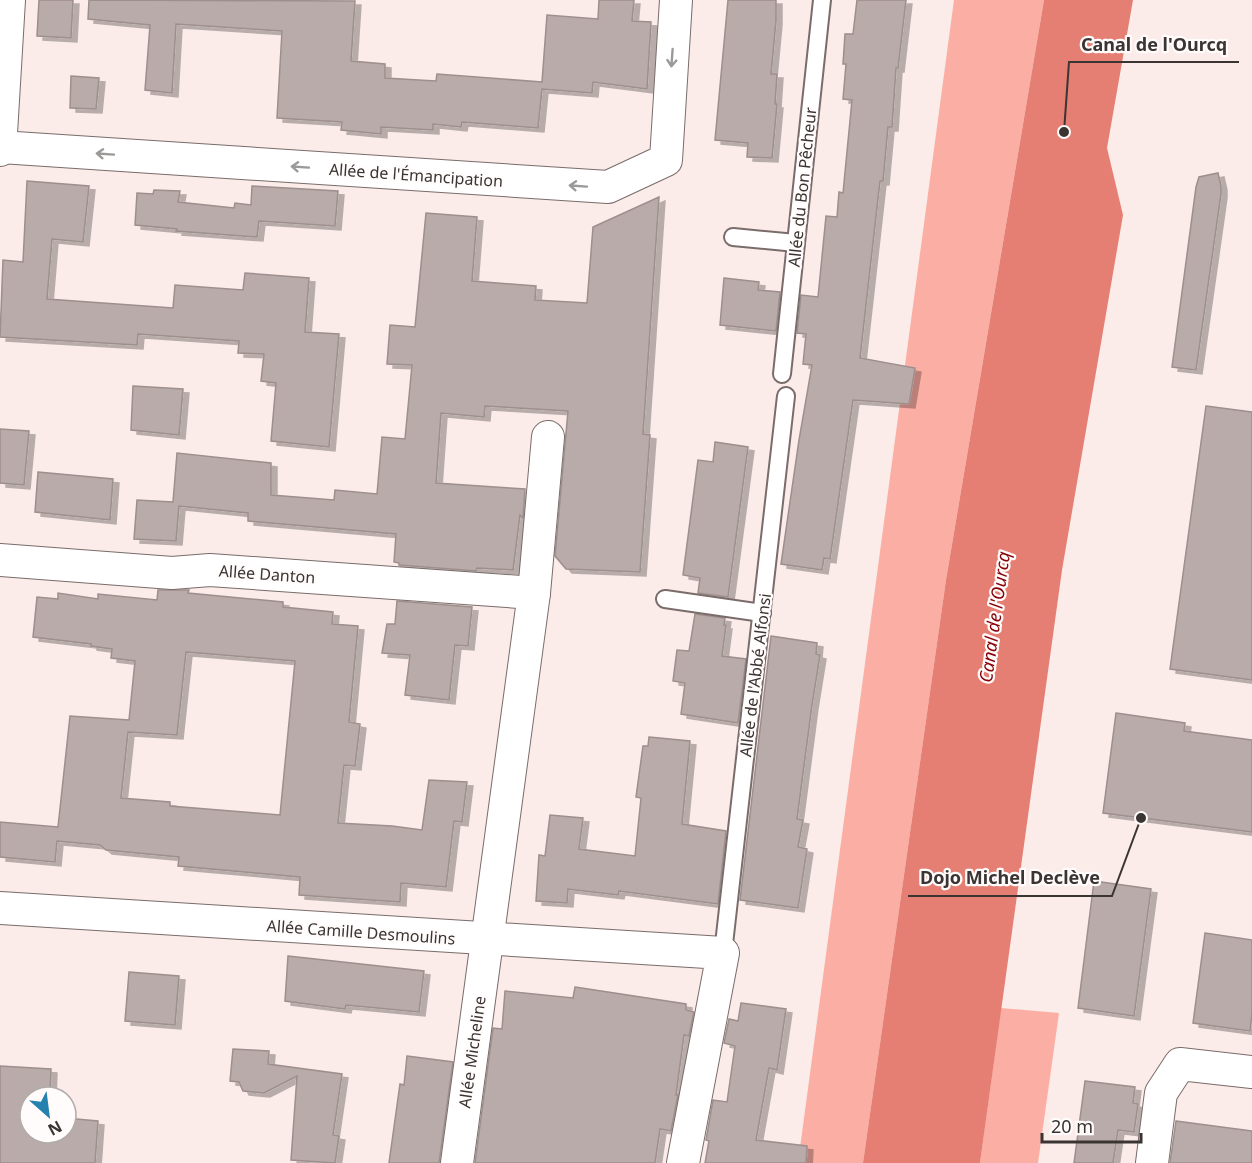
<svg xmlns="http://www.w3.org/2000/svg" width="1252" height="1163" font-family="'Noto Sans',sans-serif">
	<defs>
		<filter id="shadow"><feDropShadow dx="6" dy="4" stdDeviation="0" flood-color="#0004"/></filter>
	</defs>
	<rect width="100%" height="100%" fill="#fbebe9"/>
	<g fill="#fbafa4">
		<path d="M954,0H1044L946,580L863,1163H798Z"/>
		<path d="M1001,1008L1059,1013L1038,1163H980Z"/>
	</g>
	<path fill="#e57f73" d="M1044,0H1133L1107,148L1123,215L1062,570L980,1163H863L946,580Z"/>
	<g fill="#b9aba9" stroke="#9d8f8d" stroke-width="1.5" fill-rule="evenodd" filter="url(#shadow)">
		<path d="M39,0H73L71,38L37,36Z"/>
		<path d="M89,0L355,1L351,61L385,64V78L436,81L437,74L542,82L547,15L598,19L599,0H634L632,21L651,22L647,89L593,82L592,93L542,89L538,128L462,122L461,127L433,124V130L381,127V134L341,130L342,122L277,118L282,31L176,24L172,93L145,90L150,25L88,19Z"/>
		<path d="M728,0H776V21L771,74H777L775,104H777L772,158L747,157L748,143L715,140Z"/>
		<path d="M857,0H906L898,68H896L892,127H888L883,181H880L860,358L915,368L909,404L853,400L830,559L824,558L822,570L781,564L799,440L812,365L803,364L806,334L797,333L801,295L818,297L826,216L837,217L839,192L843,193L852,100L843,99L846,64H843L845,34H853Z"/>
		<path d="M71,76L99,78L96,109L70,108Z"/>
		<path d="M1218,173L1221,186V194L1196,370L1172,367L1196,187L1199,177Z"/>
		<path d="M27,181L89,186L83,242L52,239L47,299L173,308L175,285L243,290L245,273L309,278L305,332L339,334L329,447L271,441L276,383L261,381L264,354L238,353L239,341L138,334L137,345L0,337L3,260L23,262Z"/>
		<path d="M252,186L338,191L335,226L259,221L257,237L176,231L177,229L135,225L137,193L153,194L154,190L180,191L178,202L234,208L235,203L251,205Z"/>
		<path d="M659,197L643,434L650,435L640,572L566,569L555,556L568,411L485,406L484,417L441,413L436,483L525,489L523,518L520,515L513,570L477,568L476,571L399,565V563L394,562L396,534L248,521V513L179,506L176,541L134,539L137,500L173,502L177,453L271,463V495L334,500L335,490L377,494L382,437L405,439L412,365L387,364L390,325L415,327L426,213L477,217L472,281L536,286L535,300L587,303L593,227Z"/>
		<path d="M724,278L759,282L758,290L780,292L776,331L720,325Z"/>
		<path d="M133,386L183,389L179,435L131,430Z"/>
		<path d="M1206,406L1252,412V680L1170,669Z"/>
		<path d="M0,429L29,431L24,485L0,483Z"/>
		<path d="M715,442L748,447L728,597L698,593L700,578L683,575L698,460L713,462Z"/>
		<path d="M38,472L113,479L110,520L35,512Z"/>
		<path d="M158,590H189L188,593L283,602V607L333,612L332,624L358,626L349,722L360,724L355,766L344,765L338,823L392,826L422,830L429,780L467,782L462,822L454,821L446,887L401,883L400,902L299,895L300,877L178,866L179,857L106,850L100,845L57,841L55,862L0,857V822L58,827L70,716L129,720L135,661L111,658L112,649L91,646V644L33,637L37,597L58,599V593L98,599V594L157,600ZM186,652L295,661L280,815L170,806V802L121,798L128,732L177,735Z"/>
		<path d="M397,601L472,607L468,646L455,645L449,700L405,695L410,655L382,653L387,624H395Z"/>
		<path d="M695,614L725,618L724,625H726L722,656L746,659L738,723L681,714L685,683L673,681L677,650L689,651Z"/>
		<path d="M771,636L817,643L816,654L820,655L812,705L797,819L803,820L798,847L807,849L798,908L740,900Z"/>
		<path d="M1116,713L1185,723L1184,731L1252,740V832L1103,813Z"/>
		<path d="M649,737L690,741L682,824L726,831L718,904L619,891L618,895L568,889L567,903L536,901L539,855L545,856L550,815L583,818L579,849L635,856L641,798L636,797L643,746H648Z"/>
		<path d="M1094,881L1151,889L1134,1016L1078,1008Z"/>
		<path d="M1205,933L1252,940V1013L1250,1031L1193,1023Z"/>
		<path d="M288,956L424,971L419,1012L346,1005L345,1009L285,1001Z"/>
		<path d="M129,972L179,976L175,1025L125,1021Z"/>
		<path d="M575,987L686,1004V1010L694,1012L689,1036L684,1035L676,1095H678L671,1131L660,1129L655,1163H475L493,1028L502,1029L505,991L573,998Z"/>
		<path d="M741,1003L786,1009L777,1070L769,1068L756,1140L807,1146L806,1163H705L709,1141L706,1140L713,1100L727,1102L735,1046L724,1043L729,1019L738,1021Z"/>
		<path d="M233,1049L269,1051L268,1064L342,1074L333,1135L339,1136L335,1163L291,1160L297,1076L264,1093L243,1091L239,1082L230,1081Z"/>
		<path d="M407,1056L453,1062L439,1163H389L400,1084L404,1085Z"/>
		<path d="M0,1066L51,1069L50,1097H30V1133H66V1118L98,1121L95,1163H0Z"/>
		<path d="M1085,1081L1135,1087L1133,1103L1138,1104L1134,1132L1118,1130L1113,1163H1074Z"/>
		<path d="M1176,1121L1252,1131V1163H1170Z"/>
	</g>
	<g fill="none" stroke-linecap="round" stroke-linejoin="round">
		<g stroke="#796c6a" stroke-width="20">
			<g id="lane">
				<path d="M733,237L796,243"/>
				<path d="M782,374L822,0"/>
				<path d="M665,599L762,613"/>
				<path d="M723,953L786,396"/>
			</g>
		</g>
		<g stroke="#796c6a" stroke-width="34">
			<g id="street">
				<path d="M0,147L608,187L666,160L676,0"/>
				<path d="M0,150L9,0"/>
				<path d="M0,560L172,573L210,570L534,593"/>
				<path d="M0,908L723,953L683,1163"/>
				<path d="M457,1163L534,593L548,437"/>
				<path d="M1152,1163L1161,1093L1180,1064L1252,1072"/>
			</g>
		</g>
		<use href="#lane" stroke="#fff" stroke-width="16"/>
		<use href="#street" stroke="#fff" stroke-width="32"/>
	</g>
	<defs><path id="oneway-shaft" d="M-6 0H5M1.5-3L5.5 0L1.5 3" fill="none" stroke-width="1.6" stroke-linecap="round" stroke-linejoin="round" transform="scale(1.5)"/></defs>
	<g stroke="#9c9a99">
		<use href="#oneway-shaft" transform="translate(672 58) rotate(94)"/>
		<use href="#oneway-shaft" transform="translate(105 154) rotate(-176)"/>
		<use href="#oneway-shaft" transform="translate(300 167) rotate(-176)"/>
		<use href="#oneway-shaft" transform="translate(578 186) rotate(-176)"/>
	</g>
	<g text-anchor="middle" stroke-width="4.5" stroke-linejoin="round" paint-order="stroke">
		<g font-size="16" fill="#3a3433" stroke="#fffcfb">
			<text transform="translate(416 175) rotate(4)" y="6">Allée de l'Émancipation</text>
			<text transform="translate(802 187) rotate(-84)" y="6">Allée du Bon Pêcheur</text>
			<text transform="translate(267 574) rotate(4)" y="6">Allée Danton</text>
			<text transform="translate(755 675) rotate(-83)" y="6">Allée de l'Abbé Alfonsi</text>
			<text transform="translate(361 932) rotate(4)" y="6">Allée Camille Desmoulins</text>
			<text transform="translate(472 1052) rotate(-82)" y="6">Allée Micheline</text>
		</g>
		<g font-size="18" font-style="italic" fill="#860208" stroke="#fffcfb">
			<text transform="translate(995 617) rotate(-82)" y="6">Canal de l'Ourcq</text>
		</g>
	</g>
	<path fill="none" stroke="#3a3433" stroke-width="2" d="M1064 132L1069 62H1239M1141 818L1112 896H908"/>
	<g fill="#3a3433" stroke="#fffcfb" stroke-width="2">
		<circle cx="1064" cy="132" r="6"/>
		<circle cx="1141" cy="818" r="6"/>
	</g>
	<g font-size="18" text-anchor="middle" font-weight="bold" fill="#3a3433" stroke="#fffcfb" stroke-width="4.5" stroke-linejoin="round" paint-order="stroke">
		<text x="1154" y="51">Canal de l'Ourcq</text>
		<text x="1010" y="884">Dojo Michel Declève</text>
	</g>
	<g transform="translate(48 1115) rotate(152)"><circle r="28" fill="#fffcfb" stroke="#b0acab" stroke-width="1.5"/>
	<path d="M0-4.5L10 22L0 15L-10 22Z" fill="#2582af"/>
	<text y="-9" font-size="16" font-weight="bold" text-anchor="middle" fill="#3a3433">N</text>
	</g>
	<path d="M1042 1133v9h99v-9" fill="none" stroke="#3a3433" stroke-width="3"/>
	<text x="1051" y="1133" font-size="18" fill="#3a3433" stroke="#fffcfb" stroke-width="4.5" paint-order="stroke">20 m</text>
</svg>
